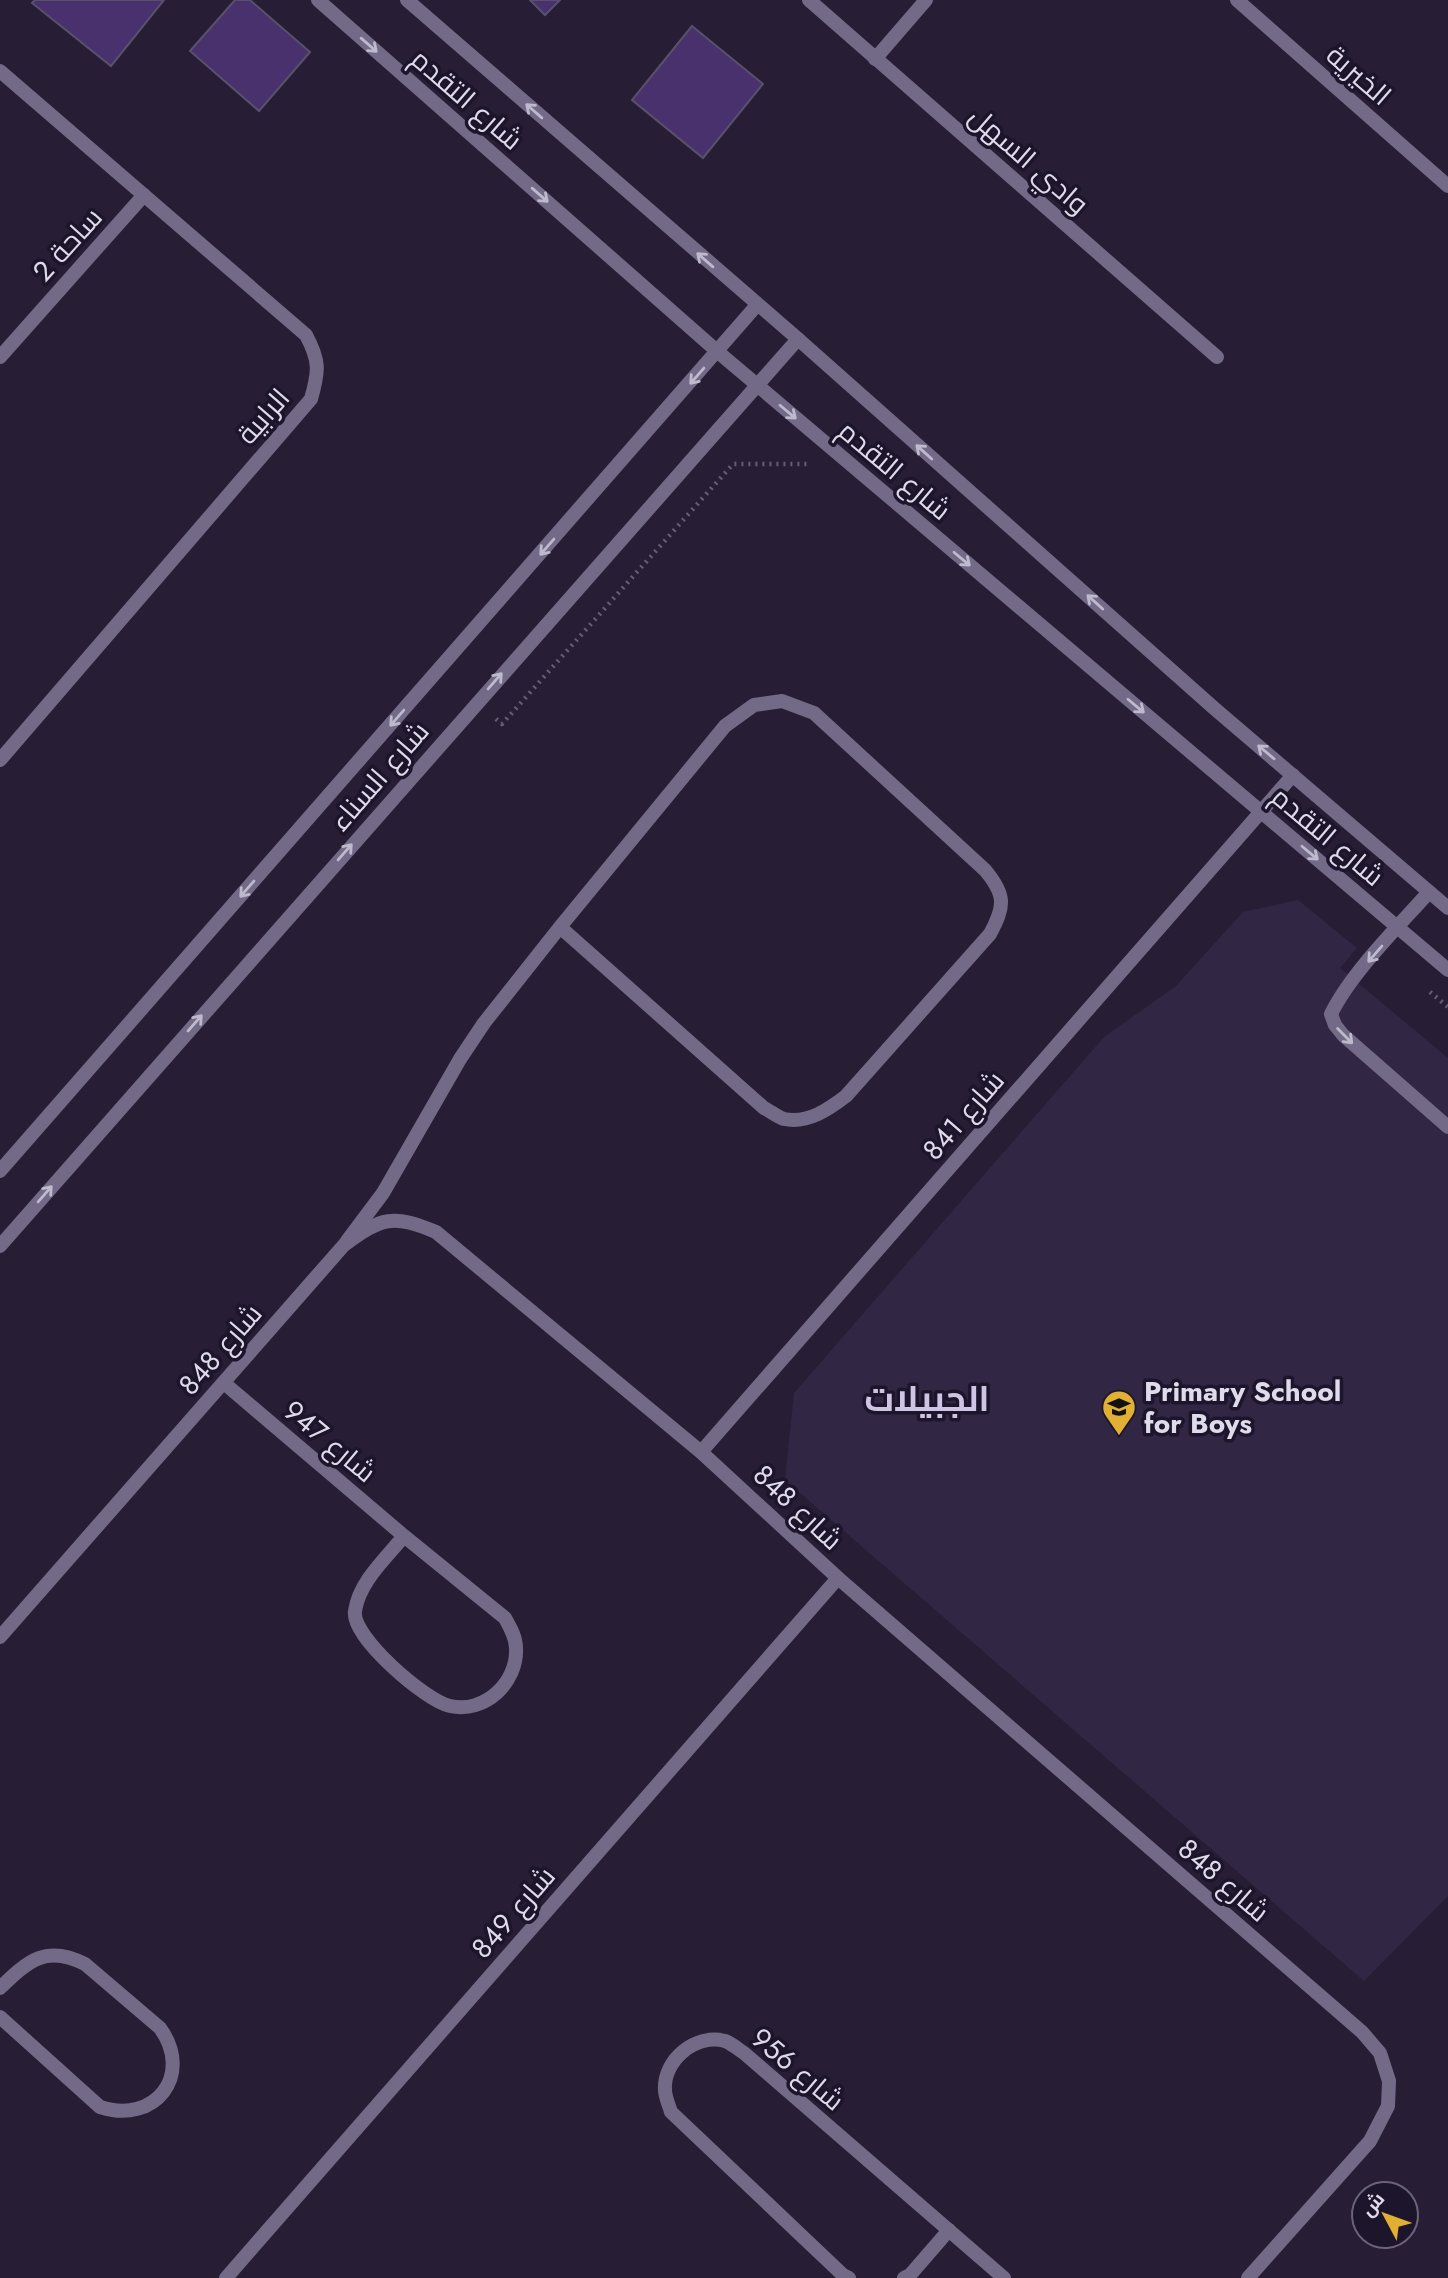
<svg xmlns="http://www.w3.org/2000/svg" width="1448" height="2278" font-family="Jost,Cairo,sans-serif">
	<rect width="100%" height="100%" fill="#271e36"/>
	<path fill="#312643" d="M1298,900L1357,948L1340,968L1448,1058V1896L1364,1981L785,1480L794,1393L1104,1037L1176,986L1243,912Z"/>
	<g fill="#49316d" stroke="#59506b" stroke-width="2">
		<path d="M35,0H164L111,66L32,3Z"/>
		<path d="M235,0H250L310,52L259,111L190,51Z"/>
		<path d="M530,0H560L545,15Z"/>
		<path d="M692,26L763,84L703,158L632,100Z"/>
	</g>
	<g fill="none" stroke-linecap="round" stroke-linejoin="round">
		<g stroke="#665f74" stroke-width="4.5" stroke-dasharray="2 5" stroke-linecap="butt">
			<path d="M496,719L502,724L733,464H809"/>
			<path d="M1430,992L1448,1007"/>
		</g>
		<g stroke="#736a87" stroke-width="14">
			<path d="M1429,892C1398,927 1351,973 1331,1014L1335,1025L1343,1035L1448,1127"/>
			<path d="M347,1241L383,1193L460,1059L484,1023L560,927L725,726L754,705L782,701L814,713L985,870C1006,895 1005,906 990,934L846,1096C829,1109 808,1124 784,1119C778,1117 770,1111 764,1108L560,927"/>
		</g>
		<g stroke="#736a87" stroke-width="14">
			<path d="M809,0L1217,357"/>
			<path d="M1237,0L1448,186"/>
			<path d="M875,59L926,0"/>
			<path d="M0,71L306,335C320,361 319,371 311,399L0,760"/>
			<path d="M0,357L144,195"/>
			<path d="M224,1383L404,1536L505,1618C510,1627 516,1637 516,1648C518,1682 485,1714 450,1706C426,1701 351,1637 355,1611C359,1582 386,1558 404,1536"/>
			<path d="M701,1452L1293,775"/>
			<path d="M0,1637L344,1245C382,1217 393,1214 436,1232L701,1452L838,1578L1362,2032L1380,2053L1389,2081L1388,2106L1370,2141L1248,2278"/>
			<path d="M0,1988C28,1961 46,1944 85,1964L160,2028C194,2075 155,2125 100,2107L0,2017"/>
			<path d="M226,2278L838,1578"/>
			<path d="M849,2278L843,2275L671,2112C669,2105 665,2097 665,2090C663,2060 696,2033 725,2041C731,2043 738,2049 744,2053L1004,2278"/>
			<path d="M904,2278L910,2275L949,2230"/>
		</g>
		<g stroke="#736a87" stroke-width="14">
			<path d="M318,0L718,352L1448,970"/>
			<path d="M407,0L798,339L1215,709L1448,908"/>
			<path d="M0,1171L757,305"/>
			<path d="M0,1246L798,339"/>
		</g>
	</g>
	<defs><path id="oneway-shaft" d="M-6 0H5M1.5-3L5.5 0L1.5 3" fill="none" stroke-width="1.6" stroke-linecap="round" stroke-linejoin="round" transform="scale(1.75)"/></defs>
	<g stroke="#bfb9cd">
		<use href="#oneway-shaft" transform="translate(369 45) rotate(41)"/>
		<use href="#oneway-shaft" transform="translate(534 111) rotate(-139)"/>
		<use href="#oneway-shaft" transform="translate(540 195) rotate(41)"/>
		<use href="#oneway-shaft" transform="translate(705 260) rotate(-139)"/>
		<use href="#oneway-shaft" transform="translate(697 376) rotate(131)"/>
		<use href="#oneway-shaft" transform="translate(788 412) rotate(40)"/>
		<use href="#oneway-shaft" transform="translate(924 452) rotate(-138)"/>
		<use href="#oneway-shaft" transform="translate(547 547) rotate(131)"/>
		<use href="#oneway-shaft" transform="translate(962 559) rotate(40)"/>
		<use href="#oneway-shaft" transform="translate(1095 602) rotate(-138)"/>
		<use href="#oneway-shaft" transform="translate(495 681) rotate(-49)"/>
		<use href="#oneway-shaft" transform="translate(1136 706) rotate(40)"/>
		<use href="#oneway-shaft" transform="translate(397 718) rotate(131)"/>
		<use href="#oneway-shaft" transform="translate(1266 752) rotate(-140)"/>
		<use href="#oneway-shaft" transform="translate(345 852) rotate(-49)"/>
		<use href="#oneway-shaft" transform="translate(1310 853) rotate(40)"/>
		<use href="#oneway-shaft" transform="translate(247 889) rotate(131)"/>
		<use href="#oneway-shaft" transform="translate(1375 954) rotate(131)"/>
		<use href="#oneway-shaft" transform="translate(195 1023) rotate(-49)"/>
		<use href="#oneway-shaft" transform="translate(1345 1036) rotate(45)"/>
		<use href="#oneway-shaft" transform="translate(45 1194) rotate(-49)"/>
	</g>
	<defs>
		<g id="school-pin" transform="scale(1.75)"><path d="M0 17L-7.5 6A9.5 9.5 0 1 1 7.5 6Z" fill="#e1af34" stroke="#1d152c"/><path d="M0-5L7-2L0 1L-7-2ZM-4 1L0 2.5L4 1V4Q0 6-4 4Z" fill="#111"/></g>
	</defs>
	<g fill-rule="evenodd">
		<use href="#school-pin" x="1119" y="1407"/>
	</g>
	<g text-anchor="middle" stroke-width="7" stroke-linejoin="round" paint-order="stroke">
		<g font-size="28" fill="#dfdbeb" stroke="#1d152c">
			<text transform="translate(1359 75) rotate(41)" y="10">الخيرية</text>
			<text transform="translate(467 99) rotate(41)" y="10">شارع التقدم</text>
			<text transform="translate(1029 160) rotate(41)" y="10">وادي السهل</text>
			<text transform="translate(67 244) rotate(-48)" y="10">ساحة 2</text>
			<text transform="translate(263 416) rotate(-49)" y="10">الرابية</text>
			<text transform="translate(895 470) rotate(40)" y="10">شارع التقدم</text>
			<text transform="translate(379 776) rotate(-49)" y="10">شارع السناء</text>
			<text transform="translate(1328 836) rotate(40)" y="10">شارع التقدم</text>
			<text transform="translate(963 1115) rotate(-49)" y="10">شارع 841</text>
			<text transform="translate(220 1349) rotate(-49)" y="10">شارع 848</text>
			<text transform="translate(330 1441) rotate(40)" y="10">شارع 947</text>
			<text transform="translate(798 1507) rotate(43)" y="10">شارع 848</text>
			<text transform="translate(1224 1880) rotate(41)" y="10">شارع 848</text>
			<text transform="translate(513 1912) rotate(-49)" y="10">شارع 849</text>
			<text transform="translate(798 2069) rotate(40)" y="10">شارع 956</text>
		</g>
		<g font-size="28" font-weight="bold" fill="#dfdbeb" stroke="#1d152c" text-anchor="start">
			<text x="1144" y="1401">Primary School<tspan x="1144" dy="32">for Boys</tspan></text>
		</g>
		<g font-size="35" font-weight="bold" fill="#cec4e4" stroke="#1d152c">
			<text x="927" y="1411">الجبيلات</text>
		</g>
	</g>
	<g transform="translate(1385 2215) rotate(311)"><circle r="33" fill="#1d152c" stroke="#6b6478" stroke-width="2"/>
	<path d="M0-5L12 26L0 18L-12 26Z" fill="#e1af34"/>
	<text y="-10" font-size="19" font-weight="bold" text-anchor="middle" fill="#dfdbeb">ش</text>
	</g>
</svg>
